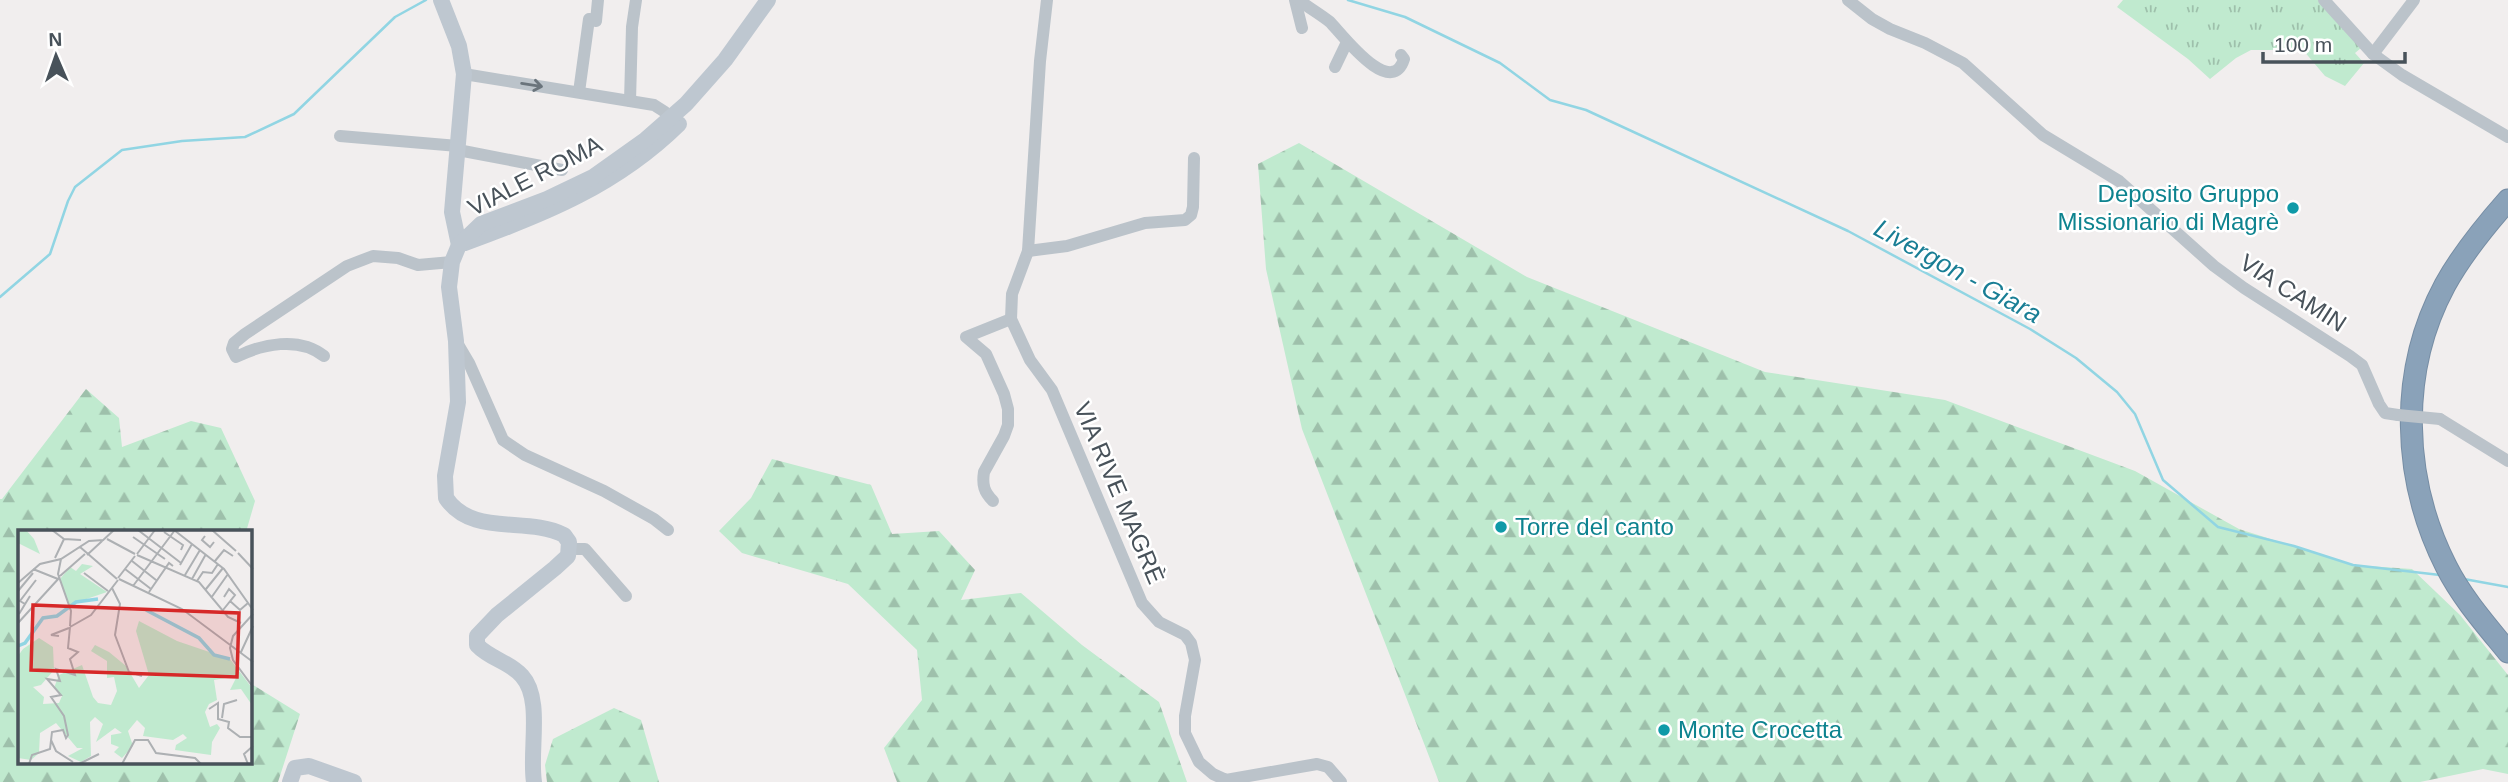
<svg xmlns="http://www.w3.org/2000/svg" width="2508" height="782" font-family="Helvetica,sans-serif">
	<defs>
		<pattern id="grass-tufts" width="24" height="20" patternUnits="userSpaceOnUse" patternTransform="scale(1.75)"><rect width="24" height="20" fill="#c0eacf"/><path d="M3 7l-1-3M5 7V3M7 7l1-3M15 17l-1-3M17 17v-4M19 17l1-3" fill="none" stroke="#9ec0ab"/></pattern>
		<pattern id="forest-firs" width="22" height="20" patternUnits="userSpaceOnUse" patternTransform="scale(1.75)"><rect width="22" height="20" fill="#c0eacf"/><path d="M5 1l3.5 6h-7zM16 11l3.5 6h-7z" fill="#9ec0ab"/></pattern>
	</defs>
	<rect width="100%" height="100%" fill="#f1eeee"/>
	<path fill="url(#grass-tufts)" d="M2123,0H2320L2361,48L2355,53L2364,63L2345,86L2325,76L2303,50H2251L2236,58L2210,79L2188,59L2117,7Z"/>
	<g fill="url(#forest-firs)">
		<path d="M1299,143L1527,277L1765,372L1945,400L2135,471L2239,529L2353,565L2412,569L2460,615L2508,675V774L2483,769L2420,782H1439L1302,429L1266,269L1258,164Z"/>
		<path d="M86,389L119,418L122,447L191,421L221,428L255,501L246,532H19V763H250V683L300,714L278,782H0V499H2Z"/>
		<path d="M772,459L871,485L892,534L939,531L975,570L961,600L1021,593L1082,645L1159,702L1187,782H897L884,748L922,700L917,650L848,584L742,553L719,531L751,498Z"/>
		<path d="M614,708L641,720L659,782H547L545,765L553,739Z"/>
	</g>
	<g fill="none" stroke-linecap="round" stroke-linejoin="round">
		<g stroke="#91d5e3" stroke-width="2.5">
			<path d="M1348,0L1405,17L1500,63L1550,100L1586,110L1848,231L2030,329L2076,358L2117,392L2135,414L2163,480L2218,527L2294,546L2353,565L2440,575"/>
			<path d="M0,297L50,254L68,201L75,187L122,150L182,141L245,137L294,114L395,17L426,0"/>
			<path d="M2464,579L2508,587"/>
		</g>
		<g stroke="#768da4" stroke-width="23">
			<path id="highway" d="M2508,200C2485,226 2462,254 2445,285C2398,372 2402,479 2446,566C2462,598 2486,625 2508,652"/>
		</g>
		<g stroke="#bbc3ca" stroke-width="12">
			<path d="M1047,0L1040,61L1028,251L1012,294L1011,319L1030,360L1052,390L1142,603L1159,622L1185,635L1191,643L1195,660L1185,716V733L1199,762L1213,774L1226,780L1317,764L1328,767L1341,782"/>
			<path d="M1295,0L1302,28"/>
			<path d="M1299,0C1309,8 1320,14 1330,22C1341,33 1391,100 1404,59L1401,55"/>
			<path d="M1848,0L1872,19L1890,29L1925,43L1963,63L2043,135L2119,181L2214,266L2244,288L2350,356L2362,365L2379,404L2385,413L2398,415"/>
			<path d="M2324,0L2373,54L2402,75L2508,137"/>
			<path d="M2373,54L2414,0"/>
			<path d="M1335,67L1347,42"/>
			<path d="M464,74L654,105L665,112L669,119"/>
			<path d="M579,92L589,19L596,21L598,0"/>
			<path d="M630,101L632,27L636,0"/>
			<path d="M340,136L458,146"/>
			<path d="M458,150L562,170"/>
			<path d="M1028,251L1067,246L1145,223L1185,220L1191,215L1193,207L1194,158"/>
			<path d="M456,341L469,363L503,440L525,455L604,491L654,519L668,530"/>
			<path d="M324,356C299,336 262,344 236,357L232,349L234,343L245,334L347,266L373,256L398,258L418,265L452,262"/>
			<path d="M2440,419L2508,461"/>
			<path d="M993,501C984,492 982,485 984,472L1004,436L1008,425V409L1004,394L986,354L966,337L1011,319"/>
			<path d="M570,549H585L626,596"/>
		</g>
		<g stroke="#bec7d0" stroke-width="16">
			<path d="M441,0L459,46L464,74L452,212L459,245"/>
			<path d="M465,243C545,214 617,185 679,124"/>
			<path d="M290,782L295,768L309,766L354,782"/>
			<path d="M534,782C529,751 543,699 522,676C510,662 490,659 477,645V636L497,615L555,568L568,556L569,542L564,535C527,516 472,537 446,498L445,476L458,402L456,341L449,287L452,262L459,245L481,224L547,199L593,177L645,140L686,104L725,60L768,0"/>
		</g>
		<use href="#highway" stroke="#8aa2b9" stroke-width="21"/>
		<path stroke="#bbc3ca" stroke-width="12" d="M2398,415L2440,419"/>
	</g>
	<defs><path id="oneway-shaft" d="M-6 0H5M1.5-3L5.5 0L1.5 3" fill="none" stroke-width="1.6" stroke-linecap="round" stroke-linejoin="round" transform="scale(1.75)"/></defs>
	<use stroke="#6a747c" href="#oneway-shaft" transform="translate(532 85) rotate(9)"/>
	<g fill="#0f9aa8" stroke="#fff" stroke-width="2.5">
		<circle cx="2293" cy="208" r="7"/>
		<circle cx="1501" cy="527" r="7"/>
		<circle cx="1664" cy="730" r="7"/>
	</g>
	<g text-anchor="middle" stroke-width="5" stroke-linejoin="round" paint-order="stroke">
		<g font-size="24" fill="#48525a" stroke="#fff">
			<text transform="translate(535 176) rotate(-27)" y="8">VIALE ROMA</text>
			<text transform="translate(2293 293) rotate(33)" y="8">VIA CAMIN</text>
			<text transform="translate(1119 493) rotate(67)" y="8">VIA RIVE MAGRÈ</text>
		</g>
		<g font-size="24" fill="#0d838f" stroke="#fff" text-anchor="start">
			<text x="2279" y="202" text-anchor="end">Deposito Gruppo<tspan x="2279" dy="28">Missionario di Magrè</tspan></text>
			<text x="1515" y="535">Torre del canto</text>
			<text x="1678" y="738">Monte Crocetta</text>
		</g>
		<g font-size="26" font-style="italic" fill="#197e95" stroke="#fff">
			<text transform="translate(1958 271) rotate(29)" y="9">Livergon - Giara</text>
		</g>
	</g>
	<g transform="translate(18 530)">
		<rect width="234" height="234" fill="#f1eeee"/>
		<path d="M64,34L75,36L62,44L89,62L51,75L42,49L52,37L58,41Z" fill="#c0eacf"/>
		<path d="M0,0H8L16,9L22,24L0,13ZM121,91L159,111L212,129L234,158V175L223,159L212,160L219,146L196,150L199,170L191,174L187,182L192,197L199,194L202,198L194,212L193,225L157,220L158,215L169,208L165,204L155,210L125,206L127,198L119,190L110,201L115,216L104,228L96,222L101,217L93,214V205L104,203L97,198L78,212L85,194L77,187L72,192L73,226L63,232L50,226L65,218H59L38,193L22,203L21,223L13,230L0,228V126L5,119L21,108L35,117L36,140L23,155L15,157L26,167L25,174L41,173L44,166L36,158L41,145L64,135L75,167L80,173L93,175L99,161L96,147L89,148V131L73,121L77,115L91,122L108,136L121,158L131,145L118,101Z" fill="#c0eacf"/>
		<path fill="none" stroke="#91d5e3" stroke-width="3.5" d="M128,80L181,108L196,125L212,129M0,116L7,113L25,88L39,86L58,72L80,69"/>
		<path fill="none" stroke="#adb0b3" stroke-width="2" d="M34,0L46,9L63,10M120,0L163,33M156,0L206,39L235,80M194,0L218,21M146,2L165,15L163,20M187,6L184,10L192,17L196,12M115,7L147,29M89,9L117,24M62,17L99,49M220,23L235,39M119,24L137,0M69,25L96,0M119,25L181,52L210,87L223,93M37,28L46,9M43,29L40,44L53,81L52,96M114,31L138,50M197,31L206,20L215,26M162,35L174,14M15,39L40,49M107,39L133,59M66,43L90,61M167,45L182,20M42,46L67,24M100,48L117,26M101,49L164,79L235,132M174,49L188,24M179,51L185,42L194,43L200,34M0,53L22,34L43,29L71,11L86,10M115,56L157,0M94,58L102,74L97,105L111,142L124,146M188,59L205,38M0,61L15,43M131,62L151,33L155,36M193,68L210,44M212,71L222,80L230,73M7,74L2,71L18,50M205,80L217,65L211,59L206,67M1,84L12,66M235,84L215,106L212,118L215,130L235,157M0,93L42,47M52,97L73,85L100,50M41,106L33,105L51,98M223,122L235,96M191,179L200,173V189L211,192L210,198L222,207H235M204,188L206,174L219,170M33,210L38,221L55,232M11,234L14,225L32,219L34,202L45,200L48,208L50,205L46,186L33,167L43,165L29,149L42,151L38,139L57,145L52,129L60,122L50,118L52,97M61,234L81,224M104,234L117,210H130L138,223L177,228L183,234M230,234L226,224L235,216"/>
		<path fill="#d62828" fill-opacity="0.15" stroke="#d62828" stroke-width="3.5" d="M15,75L221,83L219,147L13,140Z"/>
		<rect width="234" height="234" fill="none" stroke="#48525a" stroke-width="3.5"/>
	</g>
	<g transform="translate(56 56) rotate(358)" stroke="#ffffff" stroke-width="5" paint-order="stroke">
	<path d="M0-5L12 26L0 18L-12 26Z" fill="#48525a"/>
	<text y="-10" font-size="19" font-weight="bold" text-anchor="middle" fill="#48525a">N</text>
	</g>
	<path d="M2263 52v10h142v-10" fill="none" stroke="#48525a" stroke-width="3.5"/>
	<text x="2274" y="52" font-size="21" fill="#48525a" stroke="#ffffff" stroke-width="5" paint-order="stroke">100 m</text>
</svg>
